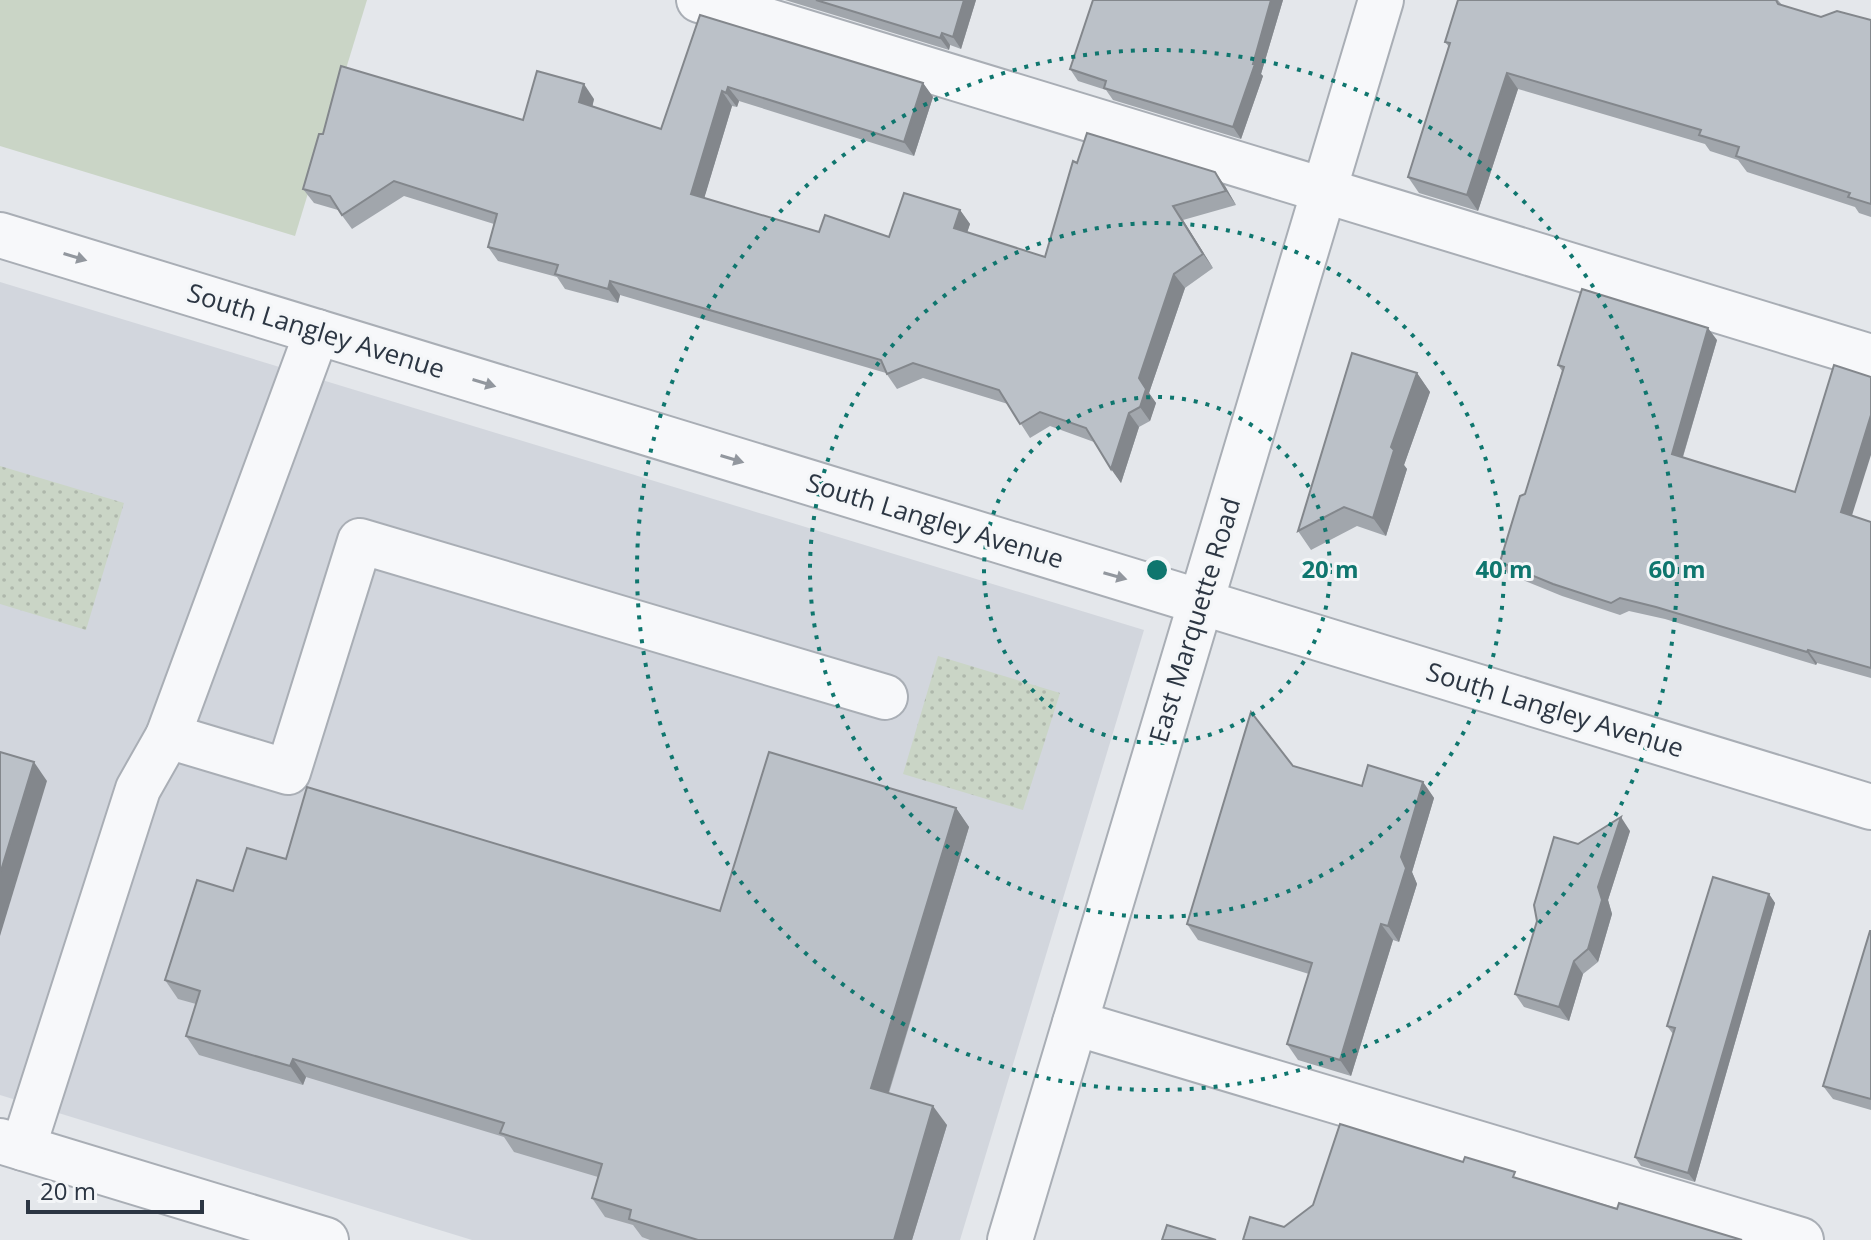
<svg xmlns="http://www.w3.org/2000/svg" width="1871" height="1240" font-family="'Open Sans',sans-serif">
	<defs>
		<pattern id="park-dots" width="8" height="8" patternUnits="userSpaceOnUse" patternTransform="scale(2)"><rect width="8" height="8" fill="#cad5c6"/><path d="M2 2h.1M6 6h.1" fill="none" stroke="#aeb7ab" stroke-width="1.8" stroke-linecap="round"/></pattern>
	</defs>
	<rect width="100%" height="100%" fill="#e4e7eb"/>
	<path fill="#d2d6dd" d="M0,282L1144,630L960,1240H472L0,1095Z"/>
	<path fill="#cad5c6" d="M0,0H367L295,236L0,146Z"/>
	<g fill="url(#park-dots)">
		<path d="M0,466L124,503L86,630L0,604Z"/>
		<path d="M938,656L1060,693L1023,810L903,774Z"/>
	</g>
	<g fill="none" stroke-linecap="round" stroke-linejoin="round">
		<g stroke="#a9aeb5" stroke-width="48">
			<g id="minor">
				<path d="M699,0L1871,357"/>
				<path d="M0,235L1871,807"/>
				<path d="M168,736L317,332"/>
				<path d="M1075,1023L1801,1240"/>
				<path d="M0,1141L326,1240"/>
				<path d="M23,1148L138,789L168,736L288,772L360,541L885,697"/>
				<path d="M1010,1240L1381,0"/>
			</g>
		</g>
		<use href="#minor" stroke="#f7f8fa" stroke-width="44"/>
	</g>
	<g fill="#a1a6ac">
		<path d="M785,0H976L961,49L950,45L949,50Z"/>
		<path d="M1093,0H1283L1261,74L1263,76L1241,139L1113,100L1106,90L1078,81L1070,69Z"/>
		<path d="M1458,0H1778L1782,5L1821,17L1871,20V217L1859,213L1855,207L1747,172L1738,160L1710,151L1705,144L1518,89L1478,211L1419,193L1408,177L1449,47L1445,42Z"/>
		<path d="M700,15L923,83L933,97L914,156L739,101L737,107L732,106L704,198L819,232L889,237L960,210L970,224L967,232L1045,257L1077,163L1225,186L1236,205L1183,220L1213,268L1185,288L1149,393L1156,403L1150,421L1139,427L1121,483L1094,442L1050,426L1030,438L1008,404L923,378L897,389L886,373L620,295L618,303L565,289L557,277L498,261L488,247L494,224L404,196L352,229L338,210L314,203L303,189L323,134L523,120L594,99L592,107L661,129Z"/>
		<path d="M1717,340L1683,457L1871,522V678L1817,663L1816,665L1665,619L1629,611L1620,615L1562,596L1508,574L1500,562L1525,494L1562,371L1558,365Z"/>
		<path d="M1417,373L1430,392L1404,465L1407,469L1386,536L1357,526L1311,550L1298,531Z"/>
		<path d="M1423,782L1434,798L1412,872L1417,884L1399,942L1393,940L1351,1076L1298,1060L1287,1044L1309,974L1198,940L1187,924L1362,786Z"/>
		<path d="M956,808L969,827L889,1093L947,1125L912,1240H650L642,1237L633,1225L605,1217L592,1198L598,1177L514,1152L504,1137L306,1077L303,1085L199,1055L186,1036L196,1004L178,999L165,980L233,891L286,859L720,911Z"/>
		<path d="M1630,831L1608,900L1612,914L1598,962L1583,974L1569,1021L1524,1007L1515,994L1578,844Z"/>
		<path d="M1769,894L1775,903L1695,1182L1641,1166L1635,1157L1673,1034L1667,1026Z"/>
		<path d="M1871,931V1110L1833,1099L1823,1086Z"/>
	</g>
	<g fill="#83878c">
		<path d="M964,0H976L961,49L953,37Z"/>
		<path d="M1271,0H1283L1261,74L1263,76L1241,139L1233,127Z"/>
		<path d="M942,33L950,45L949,50L940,38Z"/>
		<path d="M1507,73L1518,89L1478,211L1467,195Z"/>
		<path d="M923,83L933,97L914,156L904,142Z"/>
		<path d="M584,84L594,99L590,117L579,102Z"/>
		<path d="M728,87L739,101L737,107L726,93Z"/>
		<path d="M722,91L732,106L701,209L691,194Z"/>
		<path d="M1215,172L1225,186L1236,205L1226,191Z"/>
		<path d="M1173,206L1183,220L1213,268L1203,254Z"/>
		<path d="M960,210L970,224L964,242L954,228Z"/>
		<path d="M1174,274L1185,288L1149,393L1156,403L1150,421L1140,407L1139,378Z"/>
		<path d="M610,281L620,295L618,303L608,289Z"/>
		<path d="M1708,328L1717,340L1680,466L1672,454Z"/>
		<path d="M1417,373L1430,392L1404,465L1407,469L1386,536L1373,518L1391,447Z"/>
		<path d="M1129,413L1139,427L1121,483L1111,469Z"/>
		<path d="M1871,415V455L1849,525L1841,512Z"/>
		<path d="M1808,650L1817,663L1816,665L1807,652Z"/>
		<path d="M34,762L47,781L0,936V874Z"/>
		<path d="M1423,782L1434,798L1412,872L1417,884L1399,942L1388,926L1401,857Z"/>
		<path d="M956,808L969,827L884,1107L871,1088Z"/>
		<path d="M1621,817L1630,831L1608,900L1612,914L1598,962L1588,949L1598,887Z"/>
		<path d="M1769,894L1775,903L1695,1182L1688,1173Z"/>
		<path d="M1381,924L1393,940L1351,1076L1340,1060Z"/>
		<path d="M1574,961L1583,974L1569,1021L1559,1007Z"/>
		<path d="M293,1059L306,1077L303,1085L290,1066Z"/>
		<path d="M933,1106L947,1125L912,1240H894Z"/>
	</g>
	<g fill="#bbc1c8" stroke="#83878c" stroke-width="2">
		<path d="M816,0H964L953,37L942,33L940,38Z"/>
		<path d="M1093,0H1271L1253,64H1255L1233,127L1104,88L1106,81L1070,69Z"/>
		<path d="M1458,0H1776L1778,4L1821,17L1837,11L1871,20V204L1848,197L1850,193L1736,156L1739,147L1699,135L1701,130L1507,73L1467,195L1408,177L1450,43L1445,42Z"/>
		<path d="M700,15L923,83L904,142L728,87L726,93L722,91L691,194L819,232L825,215L889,237L904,193L960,210L954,228L1045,257L1073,161L1077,163L1087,133L1215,172L1226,191L1173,206L1203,254L1174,274L1139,378L1146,389L1140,407L1129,413L1111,469L1086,428L1040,412L1020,424L999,390L913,363L887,374L881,360L610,281L608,289L555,274L558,265L488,247L497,214L394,181L342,215L330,196L303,189L319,134H323L341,66L523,120L537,71L584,84L579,102L661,129Z"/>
		<path d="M1582,289L1708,328L1672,454L1795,492L1834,365L1871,377V415L1841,512L1871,522V668L1808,650L1807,652L1656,607L1620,598L1611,603L1553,584L1500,562L1520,496L1525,494L1564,367L1558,365Z"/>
		<path d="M1352,353L1417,373L1391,447L1394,450L1373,518L1344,507L1298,531Z"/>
		<path d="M1251,712L1293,766L1362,786L1368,765L1423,782L1401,857L1406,868L1388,926L1381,924L1340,1060L1287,1044L1312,963L1187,924Z"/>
		<path d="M0,752L34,762L0,874Z"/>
		<path d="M769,752L956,808L871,1088L933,1106L894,1240H698L629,1219L631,1210L592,1198L602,1164L500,1133L504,1123L293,1059L290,1066L186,1036L200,991L165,980L197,880L233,891L247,848L286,859L307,787L720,911Z"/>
		<path d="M1621,817L1598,887L1602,900L1588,949L1574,961L1559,1007L1515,994L1537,921L1534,905L1554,837L1578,844Z"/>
		<path d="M1713,877L1769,894L1688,1173L1635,1157L1675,1028L1667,1026Z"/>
		<path d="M1870,931H1871V1099L1823,1086Z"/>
		<path d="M1340,1124L1463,1162L1465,1157L1515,1172L1513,1177L1617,1209L1619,1203L1742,1240H1243L1250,1217L1284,1227L1313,1205Z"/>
		<path d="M1167,1225L1216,1240H1162Z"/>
	</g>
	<defs><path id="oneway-solid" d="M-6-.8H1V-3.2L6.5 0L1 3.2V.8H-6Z" transform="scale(2)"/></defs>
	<g fill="#92979e">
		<use href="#oneway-solid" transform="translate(75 257) rotate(17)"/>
		<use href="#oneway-solid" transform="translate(484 383) rotate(17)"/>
		<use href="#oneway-solid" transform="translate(732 459) rotate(17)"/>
		<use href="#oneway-solid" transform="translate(1115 576) rotate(16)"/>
	</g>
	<g fill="none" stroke="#0f766e" stroke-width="4" stroke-dasharray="4 8">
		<circle cx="1157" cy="570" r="173"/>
		<circle cx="1157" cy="570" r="347"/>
		<circle cx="1157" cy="570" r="520"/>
	</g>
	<g text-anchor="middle" stroke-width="6" stroke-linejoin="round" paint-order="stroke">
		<g font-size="26" fill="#2c3643" stroke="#f4f6f8">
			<text transform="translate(316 331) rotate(17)" y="9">South Langley Avenue</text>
			<text transform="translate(935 521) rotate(17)" y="9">South Langley Avenue</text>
			<text transform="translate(1195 620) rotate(-73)" y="9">East Marquette Road</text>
			<text transform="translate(1555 710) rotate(17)" y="9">South Langley Avenue</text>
		</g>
	</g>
	<circle cx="1157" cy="570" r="12" fill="#0f766e" stroke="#f4f6f8" stroke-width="4"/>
	<g font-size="24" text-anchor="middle" font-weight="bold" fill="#0f766e" stroke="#f4f6f8" stroke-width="6" stroke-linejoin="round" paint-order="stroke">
		<text x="1330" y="578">20 m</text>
		<text x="1504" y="578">40 m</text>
		<text x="1677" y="578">60 m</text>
	</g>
	<path d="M28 1200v12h174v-12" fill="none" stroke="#2c3643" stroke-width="4"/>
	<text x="40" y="1200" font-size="24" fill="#2c3643" stroke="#f4f6f8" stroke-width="6" paint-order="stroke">20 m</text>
</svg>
